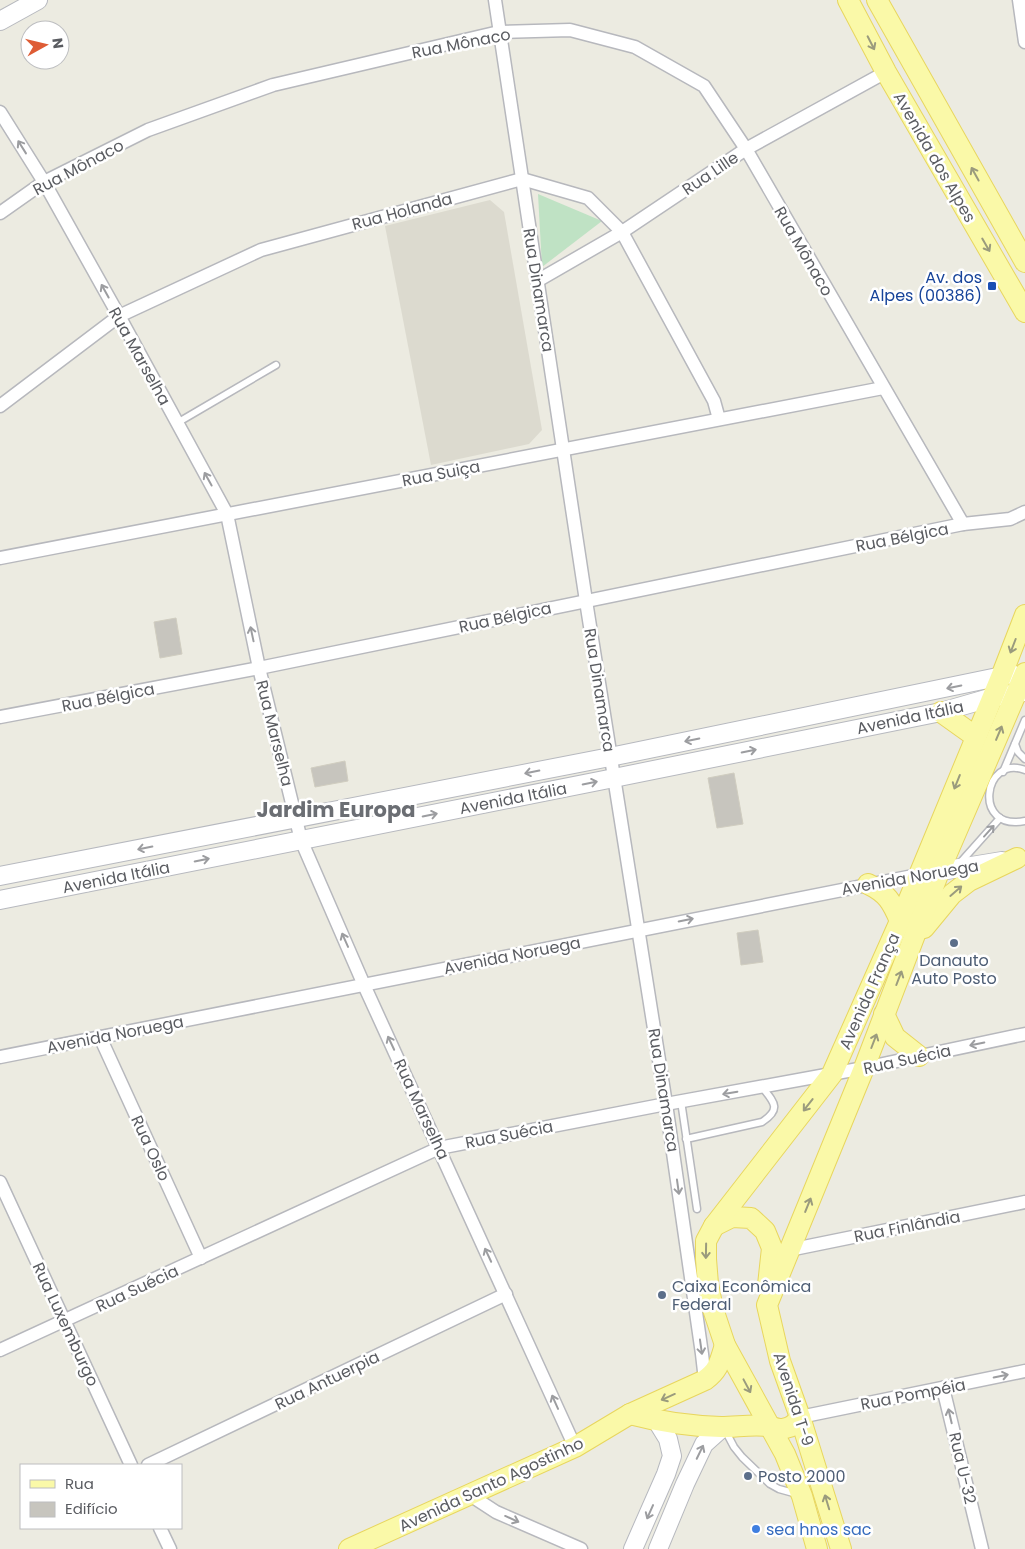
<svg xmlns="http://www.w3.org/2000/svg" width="1025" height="1549" font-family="Poppins,sans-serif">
	<rect width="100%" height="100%" fill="#ecebe1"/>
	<path fill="#dcdacf" d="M490,200L504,212L542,430L529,444L431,465L385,226Z"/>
	<path fill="#bfe2c4" d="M538,194L602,221L542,267Z"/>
	<g fill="#c7c5be" stroke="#d0cdc0">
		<path d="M176,618L182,654L160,658L154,622Z"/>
		<path d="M345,761L348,781L315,787L311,768Z"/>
		<path d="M734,773L743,824L717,828L708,778Z"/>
		<path d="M758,930L763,962L741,965L737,933Z"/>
	</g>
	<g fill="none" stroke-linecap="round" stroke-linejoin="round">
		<g stroke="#b7b8bd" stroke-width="9">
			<g id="lane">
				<path d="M177,423L276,365"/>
				<path d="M1015,744L1018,752L1025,759"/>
				<path d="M1025,770C983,754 972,832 1025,821"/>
				<path d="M1003,772L1025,720"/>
				<path d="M959,864L1000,818"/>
				<path d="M681,1101L697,1209"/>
				<path d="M686,1139L762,1122C782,1109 774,1102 762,1087"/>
				<path d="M725,1430L734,1447L742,1457L770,1484L779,1489L797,1494"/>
			</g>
		</g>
		<g stroke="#b7b8bd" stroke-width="15">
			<g id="street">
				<path d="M495,0L586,601L666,1104L702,1354L705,1380"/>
				<path d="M1019,0L1025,42"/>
				<path d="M0,112L44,182L119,316L227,514L259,668L301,840L364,985L575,1447"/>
				<path d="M0,213L44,182L148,130L273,85L499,32L570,30L635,47L704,86L746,149L963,524"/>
				<path d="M537,281L622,232L746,149L886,72"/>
				<path d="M0,406L119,316L261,250L522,179L588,198L622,232L714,401L719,419"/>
				<path d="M0,558L883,388"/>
				<path d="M0,717L259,668L963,524L1010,519L1025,512"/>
				<path d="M100,1037L201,1258"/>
				<path d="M0,1057L918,875"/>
				<path d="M0,1182L131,1465"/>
				<path d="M789,1250L1025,1202"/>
				<path d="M0,1350L439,1148L666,1104L864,1068L1025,1034"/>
				<path d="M943,1388L982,1549"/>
				<path d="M800,1417L1025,1371"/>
				<path d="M148,1465L506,1294"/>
				<path d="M470,1495L496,1512L581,1549"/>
				<path d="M160,1528L170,1549"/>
			</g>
		</g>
		<g stroke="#b7b9bf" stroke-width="20">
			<g id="secondary">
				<path d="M0,21L38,0"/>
				<path d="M929,873L1002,861"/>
				<path d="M0,876L610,757L1012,674"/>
				<path d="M0,900L614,778L941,712L993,697L1025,692"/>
				<path d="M633,1549L666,1474L672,1456L668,1439L657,1421"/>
				<path d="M658,1549L685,1484L704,1444L723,1427"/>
			</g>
		</g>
		<g stroke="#e8d65e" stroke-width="22">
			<g id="primary">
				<path d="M848,0L886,72L1025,312"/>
				<path d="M877,0L1025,262"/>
				<path d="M941,712L976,737"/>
				<path d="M868,884C887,893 892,902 900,921"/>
				<path d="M924,928L952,894L969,881L1017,858"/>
				<path d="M884,1014L895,1037L919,1056"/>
				<path d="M714,1226L732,1217L751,1218L765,1231L772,1248L768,1285"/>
				<path d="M630,1414C660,1422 690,1426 721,1427C736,1427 753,1424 767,1426C774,1427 778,1431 786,1428C792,1427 797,1422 800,1417"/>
				<path d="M349,1549L575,1447L630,1414L705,1380C719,1370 720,1361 725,1345"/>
				<path d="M817,1549L802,1496L785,1454L725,1345L713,1309L708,1284L706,1259V1241L714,1226L832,1074L900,921L1001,677L1025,615"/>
				<path d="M841,1549L800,1417L780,1361L767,1305L864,1068L939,872L1025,673"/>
			</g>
		</g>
		<use href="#lane" stroke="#fff" stroke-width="6"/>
		<use href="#street" stroke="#fff" stroke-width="12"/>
		<use href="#secondary" stroke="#fff" stroke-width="18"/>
		<use href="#primary" stroke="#faf9a8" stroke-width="20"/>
	</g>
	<defs><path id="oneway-shaft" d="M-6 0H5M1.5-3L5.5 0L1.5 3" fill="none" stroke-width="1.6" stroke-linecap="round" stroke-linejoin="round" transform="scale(1.25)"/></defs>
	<g stroke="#9a9b7d">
		<use href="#oneway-shaft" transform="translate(871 43) rotate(63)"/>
		<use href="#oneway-shaft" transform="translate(975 174) rotate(-119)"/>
		<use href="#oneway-shaft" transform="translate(986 245) rotate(60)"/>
		<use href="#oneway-shaft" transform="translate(1013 646) rotate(111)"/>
		<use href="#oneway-shaft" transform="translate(999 733) rotate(-67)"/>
		<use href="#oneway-shaft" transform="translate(957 782) rotate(112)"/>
		<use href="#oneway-shaft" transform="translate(956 891) rotate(-41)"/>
		<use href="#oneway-shaft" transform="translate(899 978) rotate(-69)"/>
		<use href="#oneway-shaft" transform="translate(874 1041) rotate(-69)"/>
		<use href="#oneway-shaft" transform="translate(808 1105) rotate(128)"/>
		<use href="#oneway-shaft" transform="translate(808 1205) rotate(-68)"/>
		<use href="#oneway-shaft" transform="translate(706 1251) rotate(91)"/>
		<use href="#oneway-shaft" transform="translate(747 1386) rotate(62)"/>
		<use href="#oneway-shaft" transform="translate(668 1397) rotate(156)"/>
		<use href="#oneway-shaft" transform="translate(827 1502) rotate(-107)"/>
	</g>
	<g stroke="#9c9da0">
		<use href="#oneway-shaft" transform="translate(22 147) rotate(-122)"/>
		<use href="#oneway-shaft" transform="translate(105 291) rotate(-119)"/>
		<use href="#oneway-shaft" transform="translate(208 479) rotate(-119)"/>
		<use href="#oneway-shaft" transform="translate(252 634) rotate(-102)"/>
		<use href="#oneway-shaft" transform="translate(954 687) rotate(168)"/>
		<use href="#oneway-shaft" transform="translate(692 740) rotate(168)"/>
		<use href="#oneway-shaft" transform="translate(749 751) rotate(-12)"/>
		<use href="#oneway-shaft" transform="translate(532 772) rotate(169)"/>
		<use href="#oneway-shaft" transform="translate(590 783) rotate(-11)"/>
		<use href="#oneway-shaft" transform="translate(430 815) rotate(-11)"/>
		<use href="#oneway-shaft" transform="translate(989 831) rotate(-48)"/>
		<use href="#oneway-shaft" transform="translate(145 848) rotate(169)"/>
		<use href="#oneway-shaft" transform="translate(202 860) rotate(-11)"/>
		<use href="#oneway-shaft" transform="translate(686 920) rotate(-11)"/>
		<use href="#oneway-shaft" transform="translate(345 940) rotate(-114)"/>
		<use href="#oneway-shaft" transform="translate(391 1043) rotate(-115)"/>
		<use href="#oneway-shaft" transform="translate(977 1044) rotate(168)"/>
		<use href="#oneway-shaft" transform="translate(730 1093) rotate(170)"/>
		<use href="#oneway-shaft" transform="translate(678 1187) rotate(82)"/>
		<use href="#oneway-shaft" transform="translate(488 1255) rotate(-115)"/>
		<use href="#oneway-shaft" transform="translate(701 1347) rotate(82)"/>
		<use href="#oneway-shaft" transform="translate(1001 1376) rotate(-12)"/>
		<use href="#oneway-shaft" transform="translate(555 1402) rotate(-114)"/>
		<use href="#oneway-shaft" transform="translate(950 1416) rotate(-103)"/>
		<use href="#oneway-shaft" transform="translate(700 1452) rotate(-64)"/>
		<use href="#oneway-shaft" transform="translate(650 1512) rotate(114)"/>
		<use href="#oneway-shaft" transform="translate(512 1519) rotate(24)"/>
	</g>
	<rect fill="#1a4fb4" stroke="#fff" stroke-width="2" x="987" y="281" width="10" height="10" rx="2.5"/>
	<g fill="#5c6f8a" stroke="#fff" stroke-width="2">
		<circle cx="954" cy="943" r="5"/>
		<circle cx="662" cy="1295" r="5"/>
		<circle cx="748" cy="1476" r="5"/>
	</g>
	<circle fill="#3f7fe0" stroke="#fff" stroke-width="2" cx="756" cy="1529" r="5"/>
	<g text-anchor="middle" stroke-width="5" stroke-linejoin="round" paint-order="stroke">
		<g font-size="16" fill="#5a5c61" stroke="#fff">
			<text transform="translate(461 43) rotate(-11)" y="6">Rua Mônaco</text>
			<text transform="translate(935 157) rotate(60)" y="6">Avenida dos Alpes</text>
			<text transform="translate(78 167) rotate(-28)" y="6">Rua Mônaco</text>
			<text transform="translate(710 173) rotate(-34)" y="6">Rua Lille</text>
			<text transform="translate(402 211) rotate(-15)" y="6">Rua Holanda</text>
			<text transform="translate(804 251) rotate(60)" y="6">Rua Mônaco</text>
			<text transform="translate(539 290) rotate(81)" y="6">Rua Dinamarca</text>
			<text transform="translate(140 356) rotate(61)" y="6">Rua Marselha</text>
			<text transform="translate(441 473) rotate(-11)" y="6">Rua Suiça</text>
			<text transform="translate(902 537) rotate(-11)" y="6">Rua Bélgica</text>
			<text transform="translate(505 617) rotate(-12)" y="6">Rua Bélgica</text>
			<text transform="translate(600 690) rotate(81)" y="6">Rua Dinamarca</text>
			<text transform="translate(108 697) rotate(-11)" y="6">Rua Bélgica</text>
			<text transform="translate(910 717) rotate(-12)" y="6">Avenida Itália</text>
			<text transform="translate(275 733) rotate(76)" y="6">Rua Marselha</text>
			<text transform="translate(513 798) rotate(-11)" y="6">Avenida Itália</text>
			<text transform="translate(116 877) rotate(-11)" y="6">Avenida Itália</text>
			<text transform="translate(910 877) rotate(-10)" y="6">Avenida Noruega</text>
			<text transform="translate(512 955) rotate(-11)" y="6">Avenida Noruega</text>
			<text transform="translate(869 991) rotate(-66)" y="6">Avenida França</text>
			<text transform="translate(115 1034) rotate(-11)" y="6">Avenida Noruega</text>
			<text transform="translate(907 1059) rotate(-12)" y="6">Rua Suécia</text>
			<text transform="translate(664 1090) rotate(81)" y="6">Rua Dinamarca</text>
			<text transform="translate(422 1109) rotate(65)" y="6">Rua Marselha</text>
			<text transform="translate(509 1134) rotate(-11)" y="6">Rua Suécia</text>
			<text transform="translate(151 1148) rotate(65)" y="6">Rua Oslo</text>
			<text transform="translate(907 1226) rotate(-11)" y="6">Rua Finlândia</text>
			<text transform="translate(137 1288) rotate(-25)" y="6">Rua Suécia</text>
			<text transform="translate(66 1324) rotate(65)" y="6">Rua Luxemburgo</text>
			<text transform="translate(327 1380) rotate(-26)" y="6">Rua Antuerpia</text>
			<text transform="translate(913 1394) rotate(-11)" y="6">Rua Pompéia</text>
			<text transform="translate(794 1399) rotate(72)" y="6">Avenida T-9</text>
			<text transform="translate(963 1468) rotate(77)" y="6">Rua U-32</text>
			<text transform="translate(491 1484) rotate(-25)" y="6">Avenida Santo Agostinho</text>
		</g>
		<g font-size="16" fill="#164399" stroke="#fff" text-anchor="end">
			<text x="982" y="283">Av. dos<tspan x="982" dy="18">Alpes (00386)</tspan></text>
		</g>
		<g font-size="16" fill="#4e5e75" stroke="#fff" text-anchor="start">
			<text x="954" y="966" text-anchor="middle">Danauto<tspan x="954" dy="18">Auto Posto</tspan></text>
			<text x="672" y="1292">Caixa Econômica<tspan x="672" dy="18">Federal</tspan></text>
			<text x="758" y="1482">Posto 2000</text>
		</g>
		<g font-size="16" fill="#366cbe" stroke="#fff" text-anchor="start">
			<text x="766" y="1535">sea hnos sac</text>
		</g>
		<g font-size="21" font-weight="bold" fill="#6b6e73" stroke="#fff">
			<text x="336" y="817">Jardim Europa</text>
		</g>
	</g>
	<rect x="20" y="1464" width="162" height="65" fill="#ffffff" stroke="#bdbec0"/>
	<rect x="30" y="1480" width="25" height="8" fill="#faf9a8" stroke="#bdbec0"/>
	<text x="65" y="1489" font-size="15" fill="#5a5c61">Rua</text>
	<rect x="30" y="1502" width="25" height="15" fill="#c7c5be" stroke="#bdbec0"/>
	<text x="65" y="1514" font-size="15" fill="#5a5c61">Edifício</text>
	<g transform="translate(45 45) rotate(82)"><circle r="24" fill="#ffffff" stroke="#bdbec0"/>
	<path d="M0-4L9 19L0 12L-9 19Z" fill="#de5c35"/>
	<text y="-8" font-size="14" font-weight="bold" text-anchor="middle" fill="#5a5c61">N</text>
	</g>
</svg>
